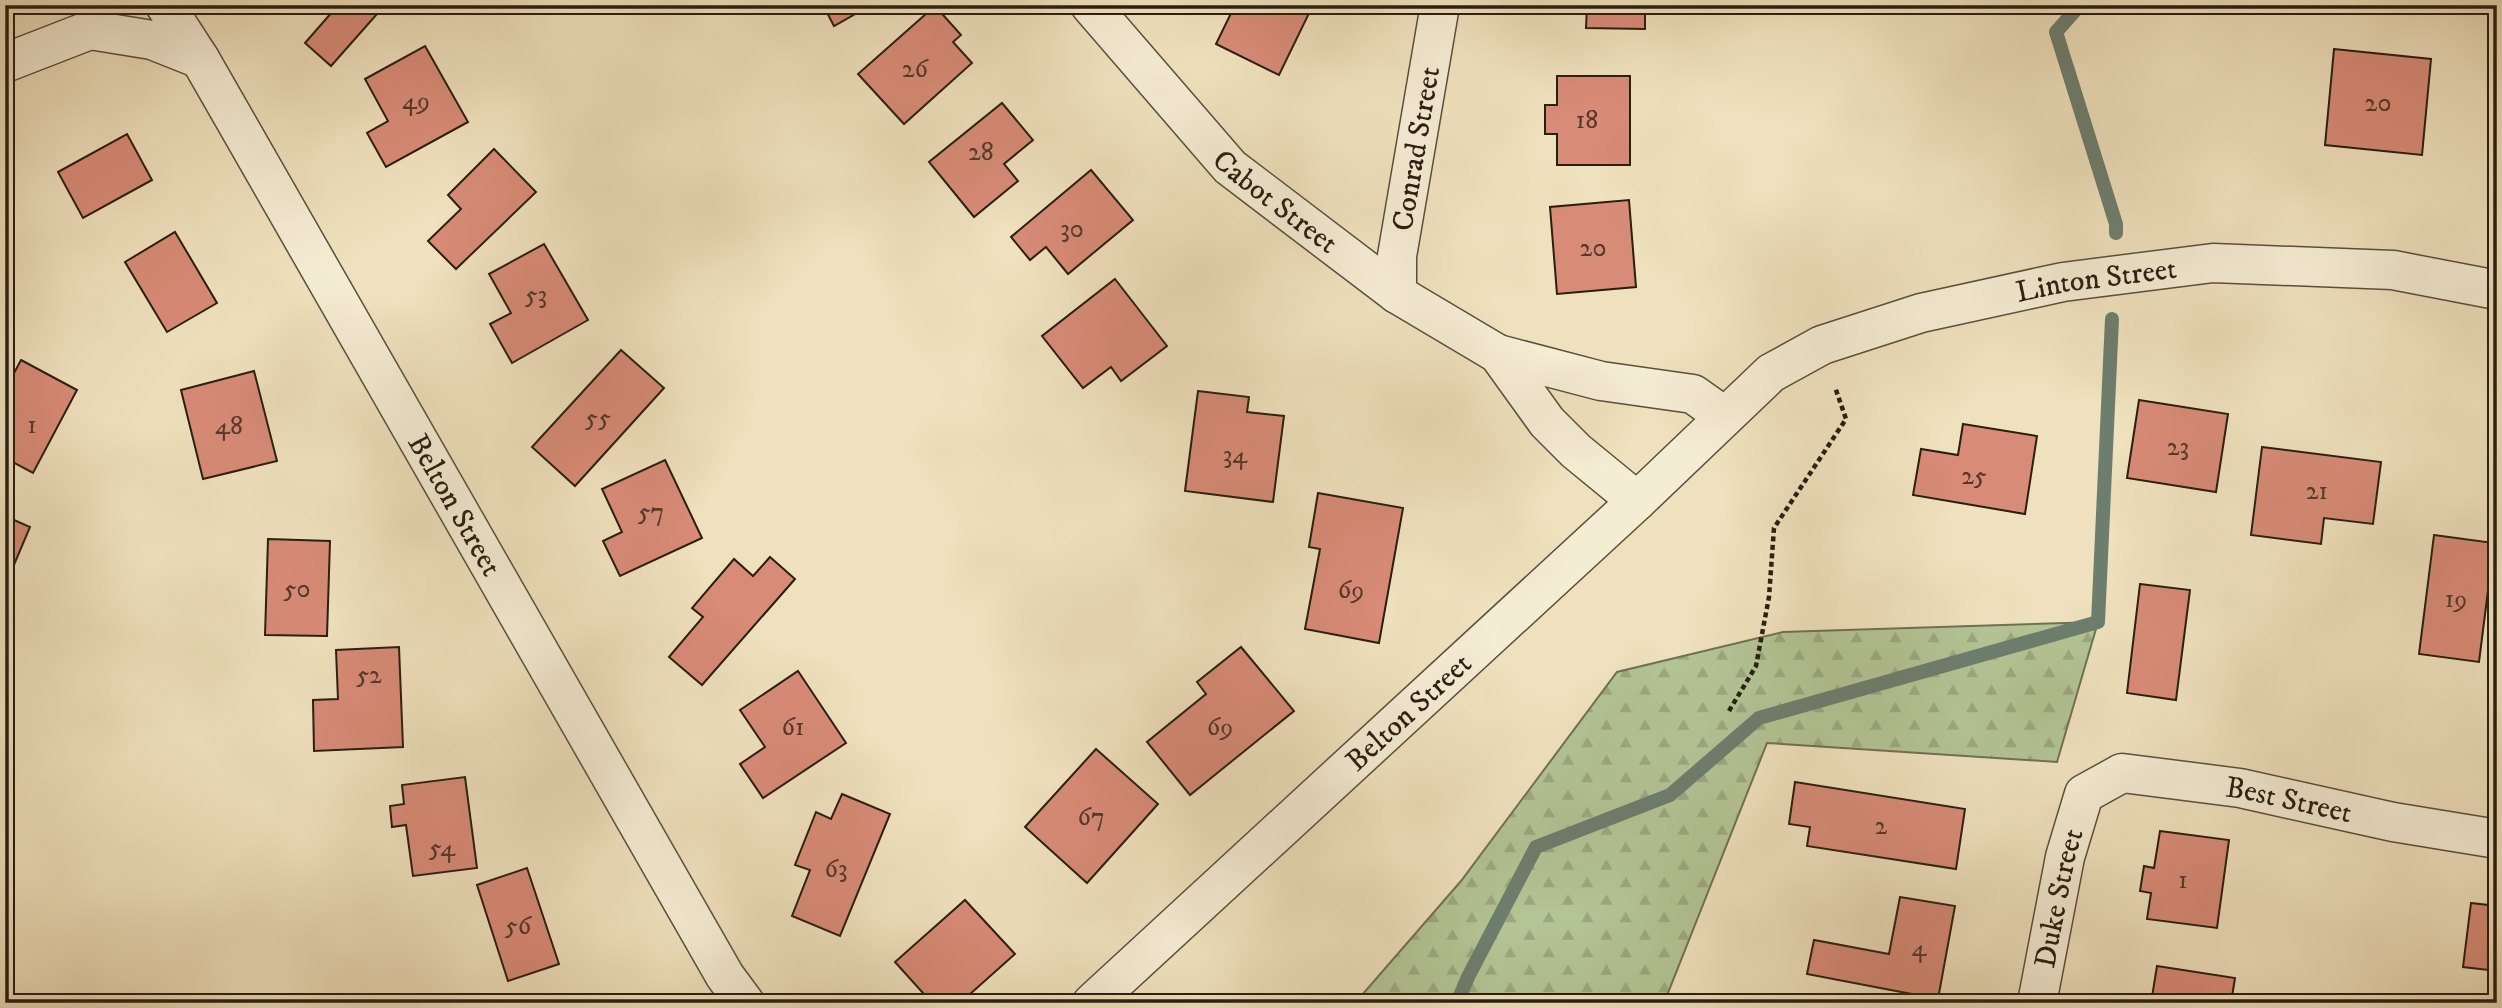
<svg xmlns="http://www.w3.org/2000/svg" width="2502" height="1008" font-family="'IM FELL DW Pica',serif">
	<defs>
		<pattern id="forest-firs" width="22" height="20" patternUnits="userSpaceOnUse" patternTransform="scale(1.75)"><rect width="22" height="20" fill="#b3c495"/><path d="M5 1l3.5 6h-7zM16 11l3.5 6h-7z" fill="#9aa87f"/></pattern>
	</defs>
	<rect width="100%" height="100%" fill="#efe1bd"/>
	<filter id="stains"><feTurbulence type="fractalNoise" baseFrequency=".00286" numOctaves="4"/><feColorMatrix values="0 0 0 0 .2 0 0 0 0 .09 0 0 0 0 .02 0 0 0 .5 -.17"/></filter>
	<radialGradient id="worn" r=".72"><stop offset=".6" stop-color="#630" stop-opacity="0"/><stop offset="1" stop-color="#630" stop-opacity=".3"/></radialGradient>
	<path fill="url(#forest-firs)" stroke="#6e7154" stroke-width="2" d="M2098,622L2057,762L1767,743L1664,1003H1355L1461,881L1617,672L1783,632Z"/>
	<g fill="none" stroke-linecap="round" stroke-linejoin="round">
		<g stroke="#6d7e6e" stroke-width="14">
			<path d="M2080,5L2056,32L2116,224V233"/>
			<path d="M1457,1003L1468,977L1536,847L1670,795L1759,718L2098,622L2112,319"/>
		</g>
	</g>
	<g fill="#d88b77" stroke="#281e12" stroke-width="2">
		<path d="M327,5H385L331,66L305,43L333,11Z"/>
		<path d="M823,5H871L834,26Z"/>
		<path d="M1235,5H1313L1279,75L1216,44Z"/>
		<path d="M1587,5H1645V29L1586,28Z"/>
		<path d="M935,6L961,35L953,42L972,63L904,124L858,74Z"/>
		<path d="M425,46L468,122L386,167L367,133L388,121L365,79Z"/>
		<path d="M2334,49L2431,59L2422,155L2325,145Z"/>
		<path d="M1557,76H1630V165H1557V134H1545V105H1557Z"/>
		<path d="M1002,103L1033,140L1004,164L1018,181L974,217L929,162Z"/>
		<path d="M127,134L152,180L83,218L58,172Z"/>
		<path d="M494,149L536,192L456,269L428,241L461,209L448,195Z"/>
		<path d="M1091,170L1133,220L1068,274L1046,247L1030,260L1011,237Z"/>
		<path d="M1629,200L1636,287L1557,294L1550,207Z"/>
		<path d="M175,232L217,303L167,332L125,262Z"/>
		<path d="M544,244L588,320L512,363L490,324L511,313L489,274Z"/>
		<path d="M1115,279L1167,346L1121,381L1111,367L1083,388L1042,336Z"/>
		<path d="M621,350L664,388L575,486L532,447Z"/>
		<path d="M21,360L77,390L33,473L5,458V390Z"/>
		<path d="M254,371L277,461L203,479L181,390Z"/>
		<path d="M1198,391L1249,397L1247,412L1284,416L1273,502L1185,491Z"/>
		<path d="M2139,400L2228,414L2216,492L2127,478Z"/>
		<path d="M1963,424L2037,436L2025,514L1913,495L1921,449L1958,455Z"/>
		<path d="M2262,447L2381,462L2373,524L2324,518L2321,544L2251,535Z"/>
		<path d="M665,460L702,538L620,576L603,541L622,532L602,489Z"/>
		<path d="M1318,493L1403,508L1379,643L1305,629L1320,549L1309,547Z"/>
		<path d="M5,516L30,527L5,586Z"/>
		<path d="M2434,535L2494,543L2479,662L2419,654Z"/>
		<path d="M268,539L330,541L327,636L265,635Z"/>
		<path d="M770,557L795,579L702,685L669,657L703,617L692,608L734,559L753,576Z"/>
		<path d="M2140,584L2190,590L2176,700L2127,693Z"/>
		<path d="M399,647L403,747L314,751L313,700L338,699L336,650Z"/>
		<path d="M1241,647L1294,711L1190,795L1147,742L1206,694L1197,682Z"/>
		<path d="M798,671L846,743L763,798L740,764L765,747L740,710Z"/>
		<path d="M1096,749L1158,804L1087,883L1025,827Z"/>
		<path d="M465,777L477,868L413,876L406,825L392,827L390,806L404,804L402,785Z"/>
		<path d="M1795,782L1965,809L1956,869L1807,846L1810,827L1789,824Z"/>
		<path d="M842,794L890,814L840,936L792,916L810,870L795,865L816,812L831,819Z"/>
		<path d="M2160,831L2229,840L2217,928L2147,919L2151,893L2140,891L2144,866L2154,868Z"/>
		<path d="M527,868L559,964L508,981L477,885Z"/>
		<path d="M1900,897L1955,906L1938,999L1807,974L1814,940L1889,954Z"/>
		<path d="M965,900L1015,954L960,1003H932L895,962Z"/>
		<path d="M2471,903L2497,906V971L2463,967Z"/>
		<path d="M2157,966L2235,978L2231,1003H2151Z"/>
		<path d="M2471,996L2497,999V1003H2470Z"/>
	</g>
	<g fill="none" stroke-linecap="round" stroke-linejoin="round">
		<g stroke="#5a4f3d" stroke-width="41">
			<g id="minor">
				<path id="s1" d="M165,5L200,59L725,976L745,1003"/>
				<path id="s2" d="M1090,5L1230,167L1397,294L1498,354L1601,381L1693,394L1724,416"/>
				<path d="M5,63L90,30L152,40L200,59"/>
				<path id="s3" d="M1397,294V256L1440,5"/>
				<path d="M1498,354L1547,422L1576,451L1637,501"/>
				<path id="s4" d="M1092,1003L1637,501L1771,373L1822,345L1921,313L2063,282L2213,263L2393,270L2497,290"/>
				<path id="s5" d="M2037,1003L2065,857L2084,794L2122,773L2240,788L2393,822L2497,839"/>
			</g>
		</g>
		<path stroke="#281e12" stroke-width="4.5" stroke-dasharray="5 3.5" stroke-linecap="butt" d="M1729,711L1756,666L1769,597L1774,528L1846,419L1835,387"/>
		<use href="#minor" stroke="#f5ecd4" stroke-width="38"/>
	</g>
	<g text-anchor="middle" stroke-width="5" stroke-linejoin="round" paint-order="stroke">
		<g font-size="26" fill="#54392b">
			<text x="915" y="77">26</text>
			<text x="416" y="109">49</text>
			<text x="2378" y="111">20</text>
			<text x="1587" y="128">18</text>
			<text x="981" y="160">28</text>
			<text x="1072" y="237">30</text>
			<text x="1593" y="256">20</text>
			<text x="536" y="303">53</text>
			<text x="598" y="426">55</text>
			<text x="32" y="433">1</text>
			<text x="229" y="434">48</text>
			<text x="2178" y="455">23</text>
			<text x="1235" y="463">34</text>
			<text x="1974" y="484">25</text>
			<text x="2317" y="499">21</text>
			<text x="651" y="520">57</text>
			<text x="297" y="597">50</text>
			<text x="1351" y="598">69</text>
			<text x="2456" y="607">19</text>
			<text x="369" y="683">52</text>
			<text x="793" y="735">61</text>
			<text x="1220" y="735">69</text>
			<text x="1091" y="825">67</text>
			<text x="1881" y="834">2</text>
			<text x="442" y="856">54</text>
			<text x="836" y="877">63</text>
			<text x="2183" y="888">1</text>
			<text x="518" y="934">56</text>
			<text x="1919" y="956">4</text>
		</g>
		<g font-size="30" fill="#281e12" stroke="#f5ecd4">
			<text dy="10" stroke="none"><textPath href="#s3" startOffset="147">Conrad Street</textPath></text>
			<text dy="10" stroke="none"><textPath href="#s2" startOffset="271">Cabot Street</textPath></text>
			<text dy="10" stroke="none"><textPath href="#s4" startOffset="1267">Linton Street</textPath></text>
			<text dy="10" stroke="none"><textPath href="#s1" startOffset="578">Belton Street</textPath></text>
			<text dy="10" stroke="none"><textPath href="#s4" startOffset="430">Belton Street</textPath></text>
			<text dy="10" stroke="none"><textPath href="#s5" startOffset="427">Best Street</textPath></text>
			<text dy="10" stroke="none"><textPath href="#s5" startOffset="107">Duke Street</textPath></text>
		</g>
	</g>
	<rect width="2502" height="1008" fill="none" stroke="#efe1bd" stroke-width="28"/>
	<rect x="7" y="7" width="2488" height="994" fill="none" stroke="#281e12" stroke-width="3.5"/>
	<rect x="14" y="14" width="2474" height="980" fill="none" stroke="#281e12" stroke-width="2"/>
	<rect width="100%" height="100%" filter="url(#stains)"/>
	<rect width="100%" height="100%" fill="url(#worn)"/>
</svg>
